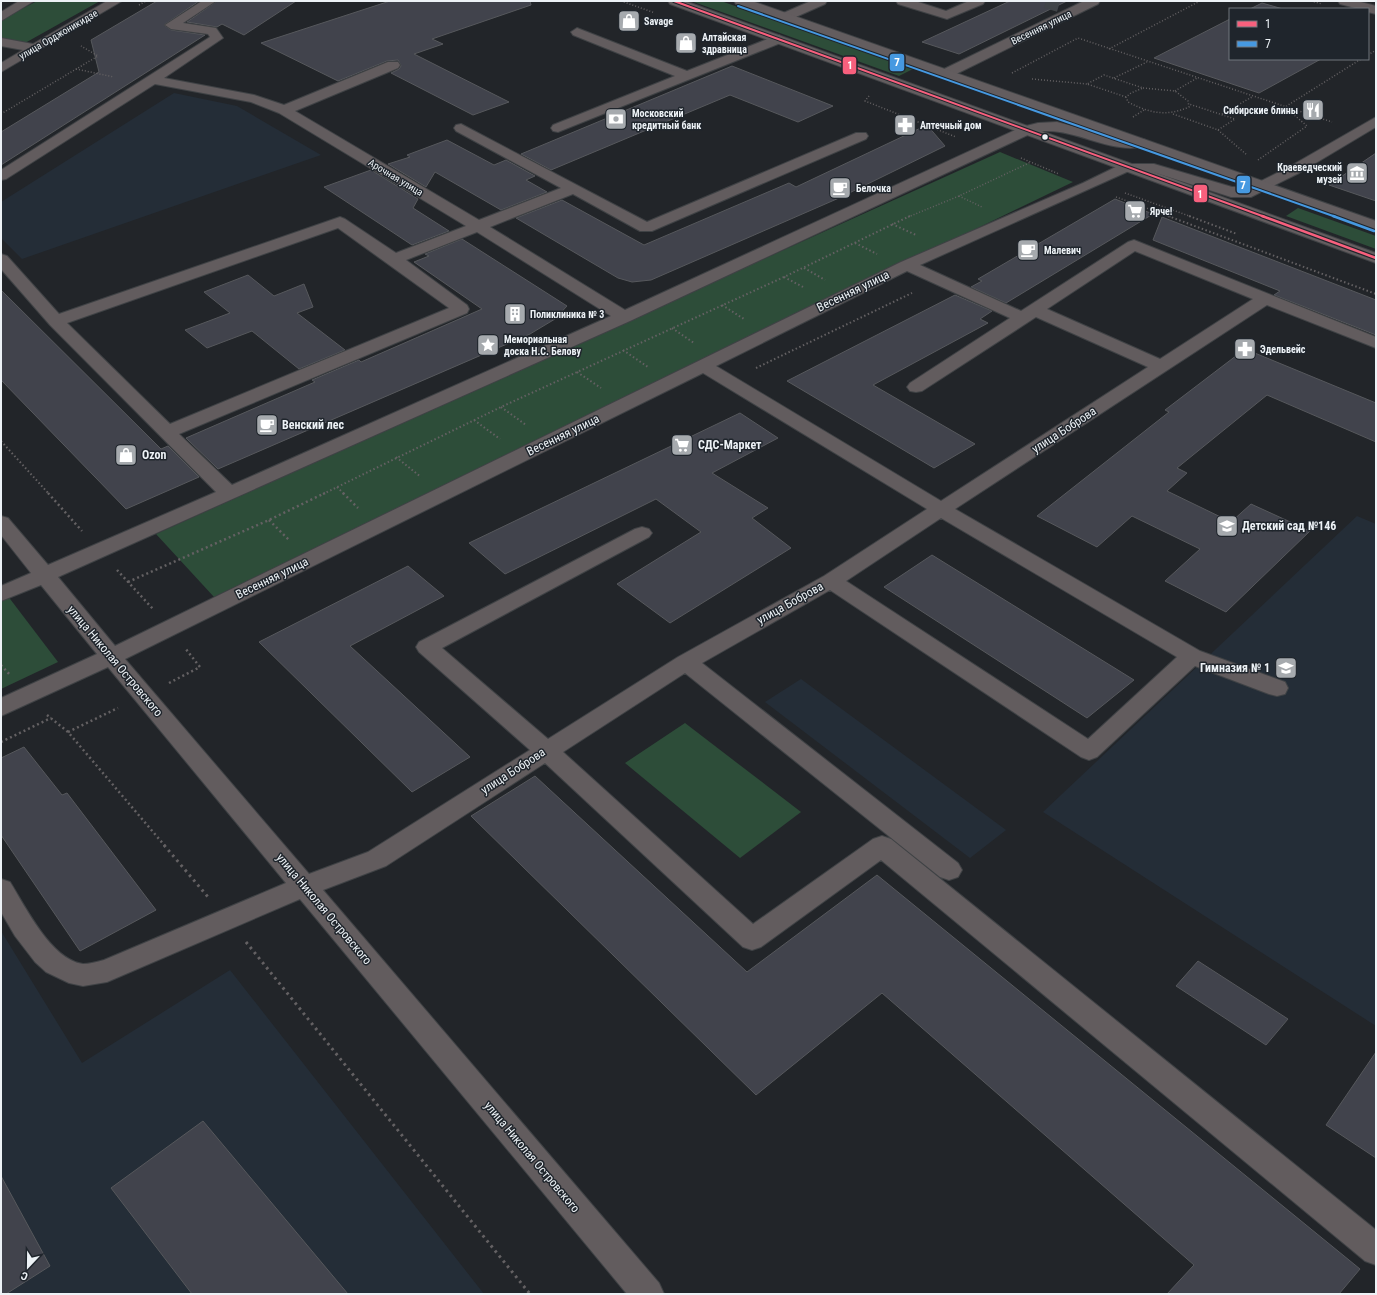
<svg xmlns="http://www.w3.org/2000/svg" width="1377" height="1295" font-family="'Roboto Condensed',sans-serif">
	<rect width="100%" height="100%" fill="#222529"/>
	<g fill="#242d37">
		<path d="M174,93L237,106L321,155L22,259L1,238V202Z"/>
		<path d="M1357,516L1376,524V1026L1043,812Z"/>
		<path d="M801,679L1006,830L970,858L765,702Z"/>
		<path d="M1,931L82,1063L230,970L484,1294H1Z"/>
	</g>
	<g fill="#2d4d39">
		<path d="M37,1H100L25,43L1,38V20Z"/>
		<path d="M691,1H721L913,69L899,76Z"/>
		<path d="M1000,152L1073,182L214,597L156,534Z"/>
		<path d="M1298,208L1376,236V249L1286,216Z"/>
		<path d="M1,587L58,662L1,689Z"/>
		<path d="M685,723L801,812L740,858L625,763Z"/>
	</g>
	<g fill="#41434c" stroke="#56585c">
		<path d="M157,1H199L164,25L171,30L205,35L1,165V132L99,72L91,40Z"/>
		<path d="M217,1H296L244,35L222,24L217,27L187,22Z"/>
		<path d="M390,1H530L531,5L432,39L443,44L414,54L509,102L473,115L391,73L399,69L401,66L398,60L387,61L338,81L261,43Z"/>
		<path d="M1010,1H1067L959,54L922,42Z"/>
		<path d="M1262,3L1283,9H1250Z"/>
		<path d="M1230,19V59H1321L1259,93L1154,58Z"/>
		<path d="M732,66L833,106L798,122L730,95L551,170L521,154Z"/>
		<path d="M927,125L945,146L839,198L651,280L632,282L618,278L516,218L562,200L644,245L789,183L796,187Z"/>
		<path d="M447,140L494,165L506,160L535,176L526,180L547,192L501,210L435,172L426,187L388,164L410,157L407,155Z"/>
		<path d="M1376,153V201L1329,185Z"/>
		<path d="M371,170L418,199L413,208L449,231L412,245L324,187Z"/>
		<path d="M1115,199L1153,214L1006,303L971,287L982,281L978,279Z"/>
		<path d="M1162,217L1376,300V335L1274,295L1280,291L1153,240Z"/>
		<path d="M462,239L567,306L555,319L530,334L218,469L186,438L315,382L312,380L359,360L361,362L482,309L414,262L429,256L425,254Z"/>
		<path d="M248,275L274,296L304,284L313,307L297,313L345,350L299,369L252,331L207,348L185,330L230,313L204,292Z"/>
		<path d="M1,290L161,449L168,446L199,477L126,509L1,380Z"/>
		<path d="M955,295L992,311L980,319L988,323L873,385L975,444L934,468L787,381Z"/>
		<path d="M1245,349L1376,403V442L1267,395L1177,468L1187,473L1167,491L1231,522L1251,504L1310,531L1226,612L1165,581L1200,549L1132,516L1097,547L1037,516L1169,412L1165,410Z"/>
		<path d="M740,413L778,438L712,473L768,508L752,518L791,548L670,623L617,584L701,532L656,499L505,574L469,543Z"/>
		<path d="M932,555L1134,680L1087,718L884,587Z"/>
		<path d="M408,566L444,596L350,646L470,757L412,792L259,642Z"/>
		<path d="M24,747L62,795L67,793L156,910L80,951L1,835V758Z"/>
		<path d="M535,776L747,972L877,875L1360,1269L1339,1294H1167L1194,1265L882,993L756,1095L471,816Z"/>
		<path d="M1198,961L1288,1019L1266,1045L1176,986Z"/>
		<path d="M1376,1052V1158L1326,1125Z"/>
		<path d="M203,1121L348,1294H192L111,1188Z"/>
		<path d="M1,1176L50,1266L6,1294H1Z"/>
	</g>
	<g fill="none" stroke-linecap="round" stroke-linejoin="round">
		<path stroke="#404448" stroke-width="14" stroke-dasharray="14 7" stroke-linecap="butt" d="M1046,1L1059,5"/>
		<g stroke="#3f4245" stroke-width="2">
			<g id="minor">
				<path d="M19,1H34L1,21V12Z"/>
				<path d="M107,1H122L1,72V63L23,50L1,46V38L33,44Z"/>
				<path d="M202,1H216L183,23L216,28L223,38L164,78L254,95L284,105L388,62H398L400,65L398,68L295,111L479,220L561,188L456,131L454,128L456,125L461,124L647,222L856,133H866L868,136L866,139L652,231H640L573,194L490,227L625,310L1022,127L1038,123L1057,122L1109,136L1141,139L1146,140L1148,143L1146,146C1107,156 1071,123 1032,133L630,321L58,577L115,646L901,262L1083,183L1122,164H1154L1232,187H1249L1289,167L1376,117V127L1299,173L1251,197H1231L1153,172L1129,171L920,265L1021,311L1128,242L1134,240L1376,337V348L1267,305L955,509L1200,651L1285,682L1288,688L1285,694L1277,696L1269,694L1195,666L1097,757L1089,760L1081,757L830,590L702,663L958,863L962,870L958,877L949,880L940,877L685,673L563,752L753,924L873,839L882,836L891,839L1376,1230V1265L1365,1261L881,860L761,947L752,950L743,947L545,763L386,866L323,890L659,1283L664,1294H627L300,899L107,982L83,986L69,983L46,972L35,962L15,936L1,912V879L10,882C25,906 51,960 83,964C89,964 97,962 104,960L286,883L108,667L1,716V698L97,654L41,585L1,601V586L31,573L1,535V516L8,518L48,565L216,492L50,325L1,269V254L7,256L59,314L340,217L345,219L396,253L466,226L279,113L251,102L155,84L6,179L1,180V170L210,37L208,34L171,29L165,25ZM338,228L449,308L170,424L67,323ZM477,232L611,316L232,485L179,434L467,313L469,309L467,305L406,260ZM1135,251L1253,299L1160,359L1047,309ZM907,271L1010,318L910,383L907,387L910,391L916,392L922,391L1036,317L1148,367L941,501L716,366ZM703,373L927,509L824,576L678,657L548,739L442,648L649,537L652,533L649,529L642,527L635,529L419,642L416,647L419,652L530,750L368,852L309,874L125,659ZM941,518L1177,657L1088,739L846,581Z"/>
				<path d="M811,1H827L825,4L789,20H781L779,17L781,14Z"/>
				<path d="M896,1H915L946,11L969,1H985L983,4L947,19L898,4Z"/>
				<path d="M1084,1H1100L1098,4L950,77H940L938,74L940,71Z"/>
				<path d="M1338,1H1357L1376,6V14L1368,12V9H1359L1340,4Z"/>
				<path d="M577,28L687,71L775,36L779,35L785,39L783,42L558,132L553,131L551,128L553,125L675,76L573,35L571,32Z"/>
			</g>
		</g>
		<g stroke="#3f4245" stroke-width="2">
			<g id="major">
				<path d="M668,1H685L1376,253V263L670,4Z"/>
				<path d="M734,1H752L1376,221V231L736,4Z"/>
			</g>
		</g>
		<g stroke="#646163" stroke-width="1.5" stroke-dasharray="1 2" stroke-linecap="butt">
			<path d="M621,1L655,13"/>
			<path d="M1311,1L1322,4"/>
			<path d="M139,5L146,1"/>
			<path d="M1109,49L1200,1"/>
			<path d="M1368,55L1376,50"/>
			<path d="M76,69L114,77"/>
			<path d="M1012,73L1078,38L1332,122"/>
			<path d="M1114,78L1147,62"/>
			<path d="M1032,79L1087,84"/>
			<path d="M1143,88L1175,91L1188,101L1189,107C1166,117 1149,113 1128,102L1126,97L1131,93Z"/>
			<path d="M1175,91L1197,78"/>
			<path d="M869,96L865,101L956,137"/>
			<path d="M1126,97L1087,84L1104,75L1143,88"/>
			<path d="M1,114L98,56L81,46"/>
			<path d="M1173,114L1218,130L1235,119L1189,104"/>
			<path d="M1222,114L1252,97"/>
			<path d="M1133,117L1144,110"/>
			<path d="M1218,130L1247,155"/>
			<path d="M1021,158L1059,174"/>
			<path d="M1258,160L1307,126L1285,107L1361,59"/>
			<path d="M1125,193L1192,217"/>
			<path d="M959,196L982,207"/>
			<path d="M1116,197L1171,217"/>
			<path d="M908,217L959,196L1031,162"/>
		</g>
		<g stroke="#646163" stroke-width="2" stroke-dasharray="1.5 2.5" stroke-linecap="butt">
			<path d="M1168,216L1376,294"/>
			<path d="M1189,216L1237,234"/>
			<path d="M892,224L916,235"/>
			<path d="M855,243L877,254"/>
			<path d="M804,268L825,280"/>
			<path d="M784,277L805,288"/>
			<path d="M722,305L744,319"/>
			<path d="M672,328L694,343"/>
			<path d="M623,350L648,367"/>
			<path d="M756,368L912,293"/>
			<path d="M577,372L601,388"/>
			<path d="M501,407L526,425"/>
			<path d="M474,420L500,439"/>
			<path d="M1,441L49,494"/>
			<path d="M396,457L421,477"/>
			<path d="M337,487L344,494"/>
			<path d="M323,494L501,407L784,277L910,216"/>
		</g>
		<g stroke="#646163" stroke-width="2.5" stroke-dasharray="2 3" stroke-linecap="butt">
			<path d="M48,493L82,531"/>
			<path d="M343,493L358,508"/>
			<path d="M269,520L290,541"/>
			<path d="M117,570L153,609"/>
			<path d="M128,582L269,520L325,493"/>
			<path d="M1,665L10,675"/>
			<path d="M169,683L200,667L185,648"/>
			<path d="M47,715L68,732L165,846"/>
			<path d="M68,732L118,708"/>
			<path d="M1,742L51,718"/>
		</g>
		<g stroke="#646163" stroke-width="3" stroke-dasharray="2.5 4" stroke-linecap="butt">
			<path d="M164,845L208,897"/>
			<path d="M246,942L530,1294"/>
		</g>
		<use href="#minor" fill="#625c5e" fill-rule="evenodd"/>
		<use href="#major" fill="#635d5f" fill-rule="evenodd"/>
		<g stroke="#1f252c" stroke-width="4">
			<path id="bus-1-far1" d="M674,1L1265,217"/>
		</g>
		<g stroke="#1f252c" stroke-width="5">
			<path id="bus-1" d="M1262,216L1376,258"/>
		</g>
		<g stroke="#1f252c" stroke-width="4">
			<path id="bus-2-far1" d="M738,6L1336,217"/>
		</g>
		<g stroke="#1f252c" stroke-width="5">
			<path id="bus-2" d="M1333,216L1374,231"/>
		</g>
		<use href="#bus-1-far1" stroke="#f8607d" stroke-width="2"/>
		<use href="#bus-1" stroke="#f8607d" stroke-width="2.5"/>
		<use href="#bus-2-far1" stroke="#4699e1" stroke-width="2"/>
		<use href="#bus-2" stroke="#4699e1" stroke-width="2.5"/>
	</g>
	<defs>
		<g id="shop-square" transform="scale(1.15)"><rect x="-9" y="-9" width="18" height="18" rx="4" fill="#a6aaae" stroke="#1f252c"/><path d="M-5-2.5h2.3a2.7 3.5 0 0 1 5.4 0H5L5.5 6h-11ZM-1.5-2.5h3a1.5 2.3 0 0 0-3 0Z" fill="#fff"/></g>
		<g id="restaurant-square" transform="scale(1.15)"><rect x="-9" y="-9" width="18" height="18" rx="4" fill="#a6aaae" stroke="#1f252c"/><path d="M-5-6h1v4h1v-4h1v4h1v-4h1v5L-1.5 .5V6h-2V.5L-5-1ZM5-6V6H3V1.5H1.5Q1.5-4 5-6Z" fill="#fff"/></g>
		<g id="bank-square" transform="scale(1.15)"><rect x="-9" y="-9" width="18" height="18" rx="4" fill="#a6aaae" stroke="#1f252c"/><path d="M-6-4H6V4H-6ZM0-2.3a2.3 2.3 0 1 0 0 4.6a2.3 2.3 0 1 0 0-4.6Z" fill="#fff"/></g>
		<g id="pharmacy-square" transform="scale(1.15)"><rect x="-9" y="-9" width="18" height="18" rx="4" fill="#a6aaae" stroke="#1f252c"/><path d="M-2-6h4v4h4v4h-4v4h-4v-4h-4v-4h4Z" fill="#fff"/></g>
		<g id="museum-square" transform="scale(1.15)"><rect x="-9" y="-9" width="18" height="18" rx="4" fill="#a6aaae" stroke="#1f252c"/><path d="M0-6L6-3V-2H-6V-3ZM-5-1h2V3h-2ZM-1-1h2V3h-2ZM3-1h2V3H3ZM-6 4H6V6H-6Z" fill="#fff"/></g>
		<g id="cafe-square" transform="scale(1.15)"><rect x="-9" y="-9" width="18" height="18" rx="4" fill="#a6aaae" stroke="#1f252c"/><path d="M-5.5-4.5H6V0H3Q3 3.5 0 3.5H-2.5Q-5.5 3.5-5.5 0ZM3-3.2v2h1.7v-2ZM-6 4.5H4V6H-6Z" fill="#fff"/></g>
		<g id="supermarket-square" transform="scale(1.15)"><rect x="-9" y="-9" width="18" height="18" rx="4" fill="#a6aaae" stroke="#1f252c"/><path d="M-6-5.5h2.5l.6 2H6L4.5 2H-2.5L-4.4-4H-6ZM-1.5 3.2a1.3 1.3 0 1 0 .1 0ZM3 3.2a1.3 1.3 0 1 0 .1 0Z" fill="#fff"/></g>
		<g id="building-square" transform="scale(1.15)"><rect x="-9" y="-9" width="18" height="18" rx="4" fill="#a6aaae" stroke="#1f252c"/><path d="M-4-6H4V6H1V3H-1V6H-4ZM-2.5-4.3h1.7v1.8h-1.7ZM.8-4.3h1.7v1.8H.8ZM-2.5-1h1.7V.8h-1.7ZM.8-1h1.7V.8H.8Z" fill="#fff"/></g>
		<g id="sight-square" transform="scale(1.15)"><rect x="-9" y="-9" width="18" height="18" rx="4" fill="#a6aaae" stroke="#1f252c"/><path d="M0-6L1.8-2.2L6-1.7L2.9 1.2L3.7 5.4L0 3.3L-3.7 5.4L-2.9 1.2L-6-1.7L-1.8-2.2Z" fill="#fff"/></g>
		<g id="school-square" transform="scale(1.15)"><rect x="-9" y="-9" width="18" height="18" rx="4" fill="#a6aaae" stroke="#1f252c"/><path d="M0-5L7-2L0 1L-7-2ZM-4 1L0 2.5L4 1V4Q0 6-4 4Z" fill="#fff"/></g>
	</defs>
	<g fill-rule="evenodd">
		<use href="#shop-square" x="629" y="21"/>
		<use href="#shop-square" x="686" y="43"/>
		<use href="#restaurant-square" x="1313" y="110"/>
		<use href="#bank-square" x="616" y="119"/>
		<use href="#pharmacy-square" x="905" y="125"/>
		<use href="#museum-square" x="1357" y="173"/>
		<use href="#cafe-square" x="840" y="188"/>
		<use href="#supermarket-square" x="1135" y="211"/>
		<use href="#cafe-square" x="1028" y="250"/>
		<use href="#building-square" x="515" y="314"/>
		<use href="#sight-square" x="488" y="345"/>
		<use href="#pharmacy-square" x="1245" y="349"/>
		<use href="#cafe-square" x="267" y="425"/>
		<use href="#supermarket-square" x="682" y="445"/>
		<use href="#shop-square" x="126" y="455"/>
		<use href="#school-square" x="1227" y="526"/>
		<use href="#school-square" x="1286" y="668"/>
	</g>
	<circle fill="#edf2f6" stroke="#1f252c" stroke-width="1.5" cx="1045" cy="137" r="3.5"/>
	<g text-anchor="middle" stroke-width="3" stroke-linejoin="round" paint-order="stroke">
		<g font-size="10" font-weight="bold" fill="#edf2f6" stroke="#1f252c" text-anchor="start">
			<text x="644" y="25">Savage</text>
			<text x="702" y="41">Алтайская<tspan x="702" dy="12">здравница</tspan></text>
			<text x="1298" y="114" text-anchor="end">Сибирские блины</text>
			<text x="632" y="117">Московский<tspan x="632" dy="12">кредитный банк</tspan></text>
			<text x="920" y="129">Аптечный дом</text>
			<text x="1342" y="171" text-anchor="end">Краеведческий<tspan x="1342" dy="12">музей</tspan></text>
			<text x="856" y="192">Белочка</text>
			<text x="1150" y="215">Ярче!</text>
			<text x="1044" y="254">Малевич</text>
			<text x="530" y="318">Поликлиника № 3</text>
			<text x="504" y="343">Мемориальная<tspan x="504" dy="12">доска Н.С. Белову</tspan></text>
			<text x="1260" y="353">Эдельвейс</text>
		</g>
		<g font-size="10" fill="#edf2f6" stroke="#1f252c">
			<text transform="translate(1041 27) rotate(-26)" y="4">Весенняя улица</text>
			<text transform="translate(58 34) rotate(-30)" y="4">улица Орджоникидзе</text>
			<text transform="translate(396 177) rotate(31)" y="4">Арочная улица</text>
		</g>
		<g font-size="12" fill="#edf2f6" stroke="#1f252c">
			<text transform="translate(853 291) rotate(-26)" y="4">Весенняя улица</text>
			<text transform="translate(1064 430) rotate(-33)" y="4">улица Боброва</text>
			<text transform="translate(563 435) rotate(-26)" y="4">Весенняя улица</text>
			<text transform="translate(272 578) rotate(-26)" y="4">Весенняя улица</text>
			<text transform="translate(790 603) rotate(-29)" y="4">улица Боброва</text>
			<text transform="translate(115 661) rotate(50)" y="4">улица Николая Островского</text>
			<text transform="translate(513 771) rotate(-33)" y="4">улица Боброва</text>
			<text transform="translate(324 909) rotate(50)" y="4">улица Николая Островского</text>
			<text transform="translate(532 1157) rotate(50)" y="4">улица Николая Островского</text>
		</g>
		<g font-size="12" font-weight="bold" fill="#edf2f6" stroke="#1f252c" text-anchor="start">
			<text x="282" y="429">Венский лес</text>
			<text x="698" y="449">СДС-Маркет</text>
			<text x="142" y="459">Ozon</text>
			<text x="1242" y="530">Детский сад №146</text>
			<text x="1270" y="672" text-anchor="end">Гимназия № 1</text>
		</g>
	</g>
	<g stroke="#1f252c" stroke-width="1.5">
		<rect x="889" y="53" width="16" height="19" rx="4" fill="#4699e1"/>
		<rect x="842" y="56" width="15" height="19" rx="4" fill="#f8607d"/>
		<rect x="1236" y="175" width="15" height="19" rx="4" fill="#4699e1"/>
		<rect x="1193" y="184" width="15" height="19" rx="4" fill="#f8607d"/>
	</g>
	<g font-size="11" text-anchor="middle" font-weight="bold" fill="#fff">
		<text x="897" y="66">7</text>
		<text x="850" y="69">1</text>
		<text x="1243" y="189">7</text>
		<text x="1200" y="198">1</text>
	</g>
	<rect width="1377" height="1295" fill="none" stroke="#edf2f6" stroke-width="4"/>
	<rect x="1229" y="8" width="140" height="52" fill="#1f252c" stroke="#71777d"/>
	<rect x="1237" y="21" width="20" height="6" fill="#f8607d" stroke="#71777d"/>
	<text x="1265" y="28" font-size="12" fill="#edf2f6">1</text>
	<rect x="1237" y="41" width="20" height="6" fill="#4699e1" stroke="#71777d"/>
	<text x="1265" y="48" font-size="12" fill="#edf2f6">7</text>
	<g transform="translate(28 1267) rotate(202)" stroke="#1f252c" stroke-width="3" paint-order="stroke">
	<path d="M0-3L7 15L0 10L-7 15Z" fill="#edf2f6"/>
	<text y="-6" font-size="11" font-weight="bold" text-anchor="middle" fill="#edf2f6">С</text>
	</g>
</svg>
